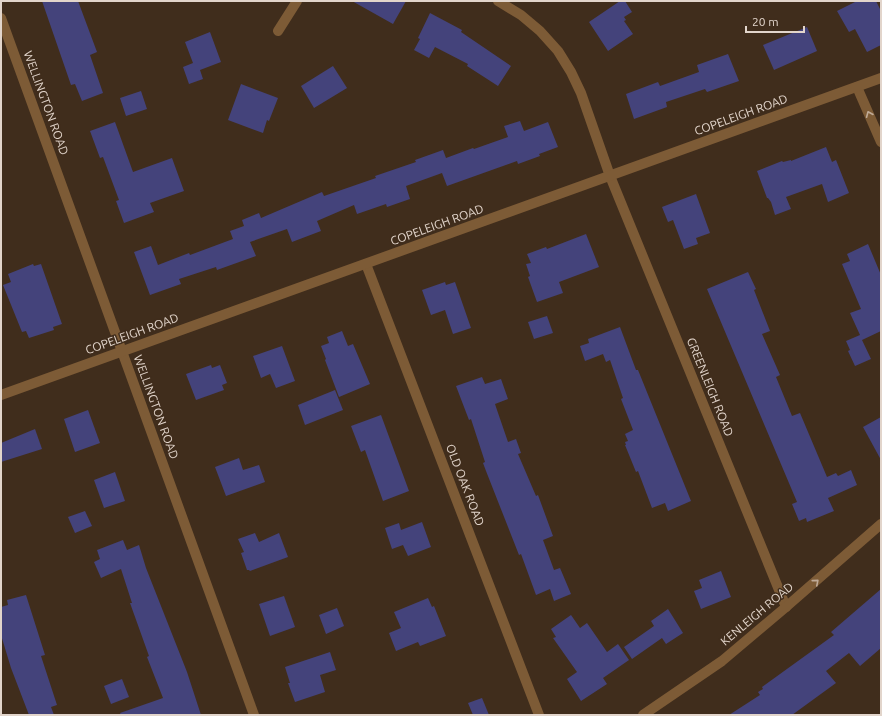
<svg xmlns="http://www.w3.org/2000/svg" width="882" height="716" font-family="Ubuntu,sans-serif">
	<rect width="100%" height="100%" fill="#402d1c"/>
	<g fill="#44437b">
		<path d="M42,1H78L97,52L90,55L103,93L82,101L75,84L71,85Z"/>
		<path d="M352,1H406L393,24Z"/>
		<path d="M620,1H625L632,12L624,17L626,20L624,21L633,34L608,51L589,22Z"/>
		<path d="M857,1H876L881,11V45L867,52L855,29L849,32L837,11Z"/>
		<path d="M430,13L462,30L461,32L511,66L498,86L467,66L468,64L435,47L429,58L414,50L420,39L418,38Z"/>
		<path d="M807,27L817,51L774,70L763,45Z"/>
		<path d="M210,32L221,62L200,70L203,79L189,84L183,67L193,63L185,42Z"/>
		<path d="M728,54L739,81L707,92L705,89L666,102L667,107L634,119L626,94L658,82L660,86L699,72L697,65Z"/>
		<path d="M333,66L347,88L314,108L301,86Z"/>
		<path d="M241,84L278,98L269,121L267,120L263,133L228,120Z"/>
		<path d="M141,91L147,109L126,116L120,98Z"/>
		<path d="M520,121L524,131L548,122L558,147L539,154L540,156L518,164L517,161L447,186L442,173L406,186L410,199L387,207L386,204L357,214L354,205L317,221L321,231L292,242L287,229L250,242L256,256L217,270L216,267L179,279L181,284L150,295L134,252L151,246L158,265L189,253L190,255L233,239L230,231L244,226L242,220L259,213L261,218L322,192L324,196L376,178L375,176L416,162L415,160L443,150L446,158L473,148L474,149L508,137L504,126Z"/>
		<path d="M115,122L133,172L172,158L184,191L150,203L154,212L124,223L116,201L119,200L103,157L100,158L90,131Z"/>
		<path d="M826,147L832,162L836,160L849,193L828,202L822,184L786,197L791,209L775,215L771,202L768,198H767L757,171L782,161L783,162L791,160V161Z"/>
		<path d="M696,194L710,233L696,238L698,244L684,249L673,220L668,222L662,207Z"/>
		<path d="M586,234L599,267L559,282L563,293L537,302L528,277L530,276L526,264L531,263L527,254L546,247L547,249Z"/>
		<path d="M868,244L881,275V331L862,340L871,359L855,366L848,351L850,350L846,341L860,335L850,313L861,309L842,264L850,261L847,254Z"/>
		<path d="M33,264L34,266L41,264L62,324L53,327L54,330L29,338L26,331L22,332L3,285L11,282L8,274Z"/>
		<path d="M748,272L756,289L754,290L770,331L762,334L780,375L776,377L792,416L800,413L827,477L836,473L838,476L851,470L857,485L828,498L834,511L807,522L806,518L799,521L792,504L797,502L707,289Z"/>
		<path d="M445,282L446,285L455,282L471,328L453,334L445,310L431,315L422,290Z"/>
		<path d="M547,316L553,333L534,339L528,322Z"/>
		<path d="M620,327L636,370H638L691,501L668,511L665,503L652,508L638,471L636,472L625,445H626L625,442L628,441L625,434L633,430L621,399L623,398L610,360L606,362L603,354L585,361L580,346L589,343L588,339Z"/>
		<path d="M342,331L348,346L353,344L370,384L339,397L325,360L326,359L321,346L329,343L327,337Z"/>
		<path d="M282,346L295,381L276,388L270,374L261,378L253,356Z"/>
		<path d="M211,365L212,368L220,365L227,383L222,385L224,390L196,400L186,374Z"/>
		<path d="M482,377L485,384L501,379L508,399L495,404L497,410L508,442L516,439L521,453L518,454L536,496L538,495L553,536L543,540L554,570L560,568L571,594L554,601L550,589L536,595L521,554L519,555L486,471L483,463L485,462L471,419L469,420L456,386Z"/>
		<path d="M335,390L343,410L305,425L298,405Z"/>
		<path d="M88,410L100,443L75,452L64,419Z"/>
		<path d="M381,415L409,491L383,501L365,450L361,452L351,426Z"/>
		<path d="M881,417V460L863,427Z"/>
		<path d="M35,429L42,449L1,462V443Z"/>
		<path d="M239,458L243,470L259,465L265,482L226,496L215,467Z"/>
		<path d="M115,472L125,501L104,508L94,480Z"/>
		<path d="M85,511L92,526L75,533L68,517Z"/>
		<path d="M422,522L431,547L408,556L403,545L392,549L385,528L399,523L401,530Z"/>
		<path d="M255,533L259,542L279,533L288,557L250,571L249,570H247L241,553L244,552L238,539Z"/>
		<path d="M123,540L127,550L139,545L146,568L187,672L201,715H121L120,713L163,698L147,657L149,656L130,603H132L121,569L101,578L94,562L100,559L97,550Z"/>
		<path d="M721,571L731,597L701,609L694,591L702,588L699,580Z"/>
		<path d="M881,589V648L860,666L849,653L826,671L836,683L792,715H729L760,695L758,692L763,689L762,687L834,635L831,632Z"/>
		<path d="M26,595L45,655L41,656L57,705L51,707L54,715H29L11,668L1,635V607L8,605L7,600Z"/>
		<path d="M284,596L295,627L270,636L259,604Z"/>
		<path d="M428,598L432,607L434,606L446,636L420,646L418,642L396,651L389,633L401,628L394,612Z"/>
		<path d="M337,608L344,626L326,634L319,615Z"/>
		<path d="M668,609L683,633L666,644L662,638L632,659L624,647L654,626L651,621Z"/>
		<path d="M571,615L580,628L587,623L607,652L618,644L629,660L603,678L607,684L581,701L567,679L577,672L553,638L556,637L551,629Z"/>
		<path d="M330,652L336,670L320,675L325,692L295,702L288,683H290L285,667Z"/>
		<path d="M122,679L129,697L111,704L104,686Z"/>
		<path d="M482,698L489,715H473L468,703Z"/>
	</g>
	<g fill="none" stroke-linecap="round" stroke-linejoin="round">
		<g stroke="#7d5b36" stroke-width="10">
			<path d="M498,1L521,15L540,31L558,51L571,72L581,93L610,176L786,607"/>
			<path d="M1,18L254,715"/>
			<path d="M278,31L297,1"/>
			<path d="M857,87L881,142"/>
			<path d="M366,264L539,715"/>
			<path d="M1,395L881,78"/>
			<path d="M643,715L722,661L786,607L881,524"/>
		</g>
	</g>
	<defs><path id="oneway-chevron" d="M-2-3.5L2.5 0L-2 3.5" fill="none" stroke-width="1.6" stroke-linecap="round" stroke-linejoin="round"/></defs>
	<g stroke="#bfaa97">
		<use href="#oneway-chevron" transform="translate(869 114) rotate(-113)"/>
		<use href="#oneway-chevron" transform="translate(816 582) rotate(-41)"/>
	</g>
	<g text-anchor="middle" stroke-width="3" stroke-linejoin="round" paint-order="stroke">
		<g font-size="12" fill="#e2d5cb" stroke="#402d1c">
			<text transform="translate(46 103) rotate(70)" y="4">WELLINGTON ROAD</text>
			<text transform="translate(741 115) rotate(-20)" y="4">COPELEIGH ROAD</text>
			<text transform="translate(437 225) rotate(-20)" y="4">COPELEIGH ROAD</text>
			<text transform="translate(132 334) rotate(-20)" y="4">COPELEIGH ROAD</text>
			<text transform="translate(710 387) rotate(68)" y="4">GREENLEIGH ROAD</text>
			<text transform="translate(156 407) rotate(70)" y="4">WELLINGTON ROAD</text>
			<text transform="translate(465 485) rotate(69)" y="4">OLD OAK ROAD</text>
			<text transform="translate(757 614) rotate(-40)" y="4">KENLEIGH ROAD</text>
		</g>
	</g>
	<rect width="882" height="716" fill="none" stroke="#e2d5cb" stroke-width="4"/>
	<path d="M746 26v6h58v-6" fill="none" stroke="#e2d5cb" stroke-width="2"/>
	<text x="752" y="26" font-size="12" fill="#e2d5cb" stroke="#402d1c" stroke-width="3" paint-order="stroke">20 m</text>
</svg>
